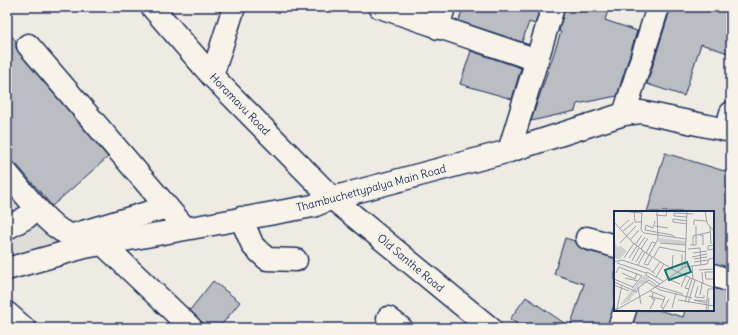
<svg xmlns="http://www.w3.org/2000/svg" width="738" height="335" font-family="Delius,sans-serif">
	<rect width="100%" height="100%" fill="#eeebe2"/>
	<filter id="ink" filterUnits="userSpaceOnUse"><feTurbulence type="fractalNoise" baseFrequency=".025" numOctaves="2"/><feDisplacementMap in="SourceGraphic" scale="8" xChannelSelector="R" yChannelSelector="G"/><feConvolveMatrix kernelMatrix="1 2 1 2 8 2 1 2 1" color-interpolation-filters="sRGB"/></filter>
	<g filter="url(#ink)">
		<path fill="#deddd8" d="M7,184L64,246L7,261Z"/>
		<g fill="#babdc2" stroke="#1b2f5e">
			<path d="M463,7H540L535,24L529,22L522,42L459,21Z"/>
			<path d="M565,7H609L605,20L637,31L617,96L577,104L575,111L531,121L561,32L559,31Z"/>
			<path d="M671,7H731V54L701,44L684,96L647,84Z"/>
			<path d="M7,31L16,41V48L19,53L108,157L52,206L17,165L7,161Z"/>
			<path d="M471,51L521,68L512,99L460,84Z"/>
			<path d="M665,153L731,173V268L713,263V212H647Z"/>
			<path d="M565,238L575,241L578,246L584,250L615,258V303L607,328H523L510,319L526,297L570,327L584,284L554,274Z"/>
			<path d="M213,281L240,302L219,328H208L190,310Z"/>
			<path d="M713,288L731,293V328H632L637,310H658L683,317L685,310H713Z"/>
		</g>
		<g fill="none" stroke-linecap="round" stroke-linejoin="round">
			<g stroke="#1b2f5e" stroke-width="25">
				<g id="minor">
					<path d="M152,7L212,76L332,198L490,328"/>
					<path d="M380,7L537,60"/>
					<path d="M438,28L444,7"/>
					<path d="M28,45L185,228"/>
					<path d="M212,76L234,7"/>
					<path d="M624,114L658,7"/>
					<path d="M726,129L731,113"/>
					<path d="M509,151L553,7"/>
					<path d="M7,173C21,189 53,234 73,235L167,207"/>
					<path d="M241,218L253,246L267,259L296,260"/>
					<path d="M7,228L27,217"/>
					<path d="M587,238L615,246"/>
					<path d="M102,243L191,328"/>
					<path d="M713,275L731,281"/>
					<path d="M7,313L24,328"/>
					<path d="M388,318L401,328"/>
					<path d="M619,328L625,310"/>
				</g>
			</g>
			<g stroke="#1b2f5e" stroke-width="25">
				<path id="major" d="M7,269L85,247L313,206L332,198L509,151L624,114L641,112L731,131"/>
			</g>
			<use href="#minor" stroke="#f7f3e8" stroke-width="22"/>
			<use href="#major" stroke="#f7f3e8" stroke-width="22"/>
		</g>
	</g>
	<g text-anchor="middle" stroke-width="4" stroke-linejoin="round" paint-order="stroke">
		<g font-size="11" fill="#1b2f5e" stroke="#f7f3e8">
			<text transform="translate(240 104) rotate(46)" y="4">Horamavu Road</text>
			<text transform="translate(371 188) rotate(-15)" y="4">Thambuchettypalya Main Road</text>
			<text transform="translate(411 263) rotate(40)" y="4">Old Santhe Road</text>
		</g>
	</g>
	<g transform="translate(614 211)">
		<rect width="100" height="100" fill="#eeebe2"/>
		<path d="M45,27L72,30L71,34L44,31ZM0,28L3,36L7,35L13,40L6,48L0,47ZM30,64L36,67L29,74L26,73L24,75L26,78L17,86V89L6,94Z" fill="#cfcfcf"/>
		<path fill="none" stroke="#9aa0ad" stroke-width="1" d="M20,0L21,11H28M28,0L27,19L30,22L72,28M91,0L93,12L100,20M15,1L28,2M42,4L52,5L53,0M60,5V2L79,3M60,5L73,6M0,11L18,31L32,42L63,61L100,77M73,13L59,11V8L73,10M80,14V9L92,10M41,15L54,17M96,15L97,33M6,17L15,9M31,19L58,24L62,27M31,19L32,14L39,17L41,10M9,20L20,11M86,25L89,24V34M16,29L25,19M6,32L22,15M46,32L72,34M21,34L28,24M76,34H82V15M79,34V25L96,21M100,34L94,35V39L100,38M24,36L31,26M27,38L34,27M74,38L86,37L87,54M32,42L38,31L42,32M79,42L93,40M68,43V58M40,46L45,36L71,41M78,46L93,43M10,47L20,32M15,47L23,35M80,48L93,46M18,50L25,37M0,51L8,49L35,58L41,63M22,51L29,39M80,51L94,49M3,52L32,62M30,53L44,28L43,0M30,53L34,54L38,46M24,54L31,41M78,55L79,68M71,56L73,0M58,59L59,44M85,59L100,58M39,61L46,51M88,61L89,73M100,61H91L92,68H100M2,62L5,56L28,65M8,62L21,68L23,62M42,66L50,53M11,67L24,70M0,68L19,76M54,68L66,73M0,71L23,81M33,71L46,79L78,87M46,73L32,64L33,61L49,70M0,74L15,80M84,75L81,86L90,87V84M67,76L73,62M18,77L28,65M75,78L71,77L76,67M36,80L51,86L47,96L49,97M86,84L88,72M35,85L50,89M64,89L100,95M80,89L93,90M80,89L92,92M71,91L78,68M74,92L81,69M27,93L24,77L35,69L43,75L69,83M58,97L62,82M0,98H3L8,74M36,98L41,88H38L39,82M0,100L34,81L71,56L93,53L95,48L100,47M14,100L26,99M48,100L55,88M92,100L94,78H100M94,100L95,87"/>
		<path fill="#0f766e" fill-opacity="0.15" stroke="#0f766e" stroke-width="2" d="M73,51L77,61L55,69L51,59Z"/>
		<rect width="100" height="100" fill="none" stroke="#1b2f5e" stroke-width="2"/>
	</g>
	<rect width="738" height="335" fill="none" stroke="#f7f3e8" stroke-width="24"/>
	<rect x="12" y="12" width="714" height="311" fill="none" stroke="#1b2f5e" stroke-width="1.5" filter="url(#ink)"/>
</svg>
